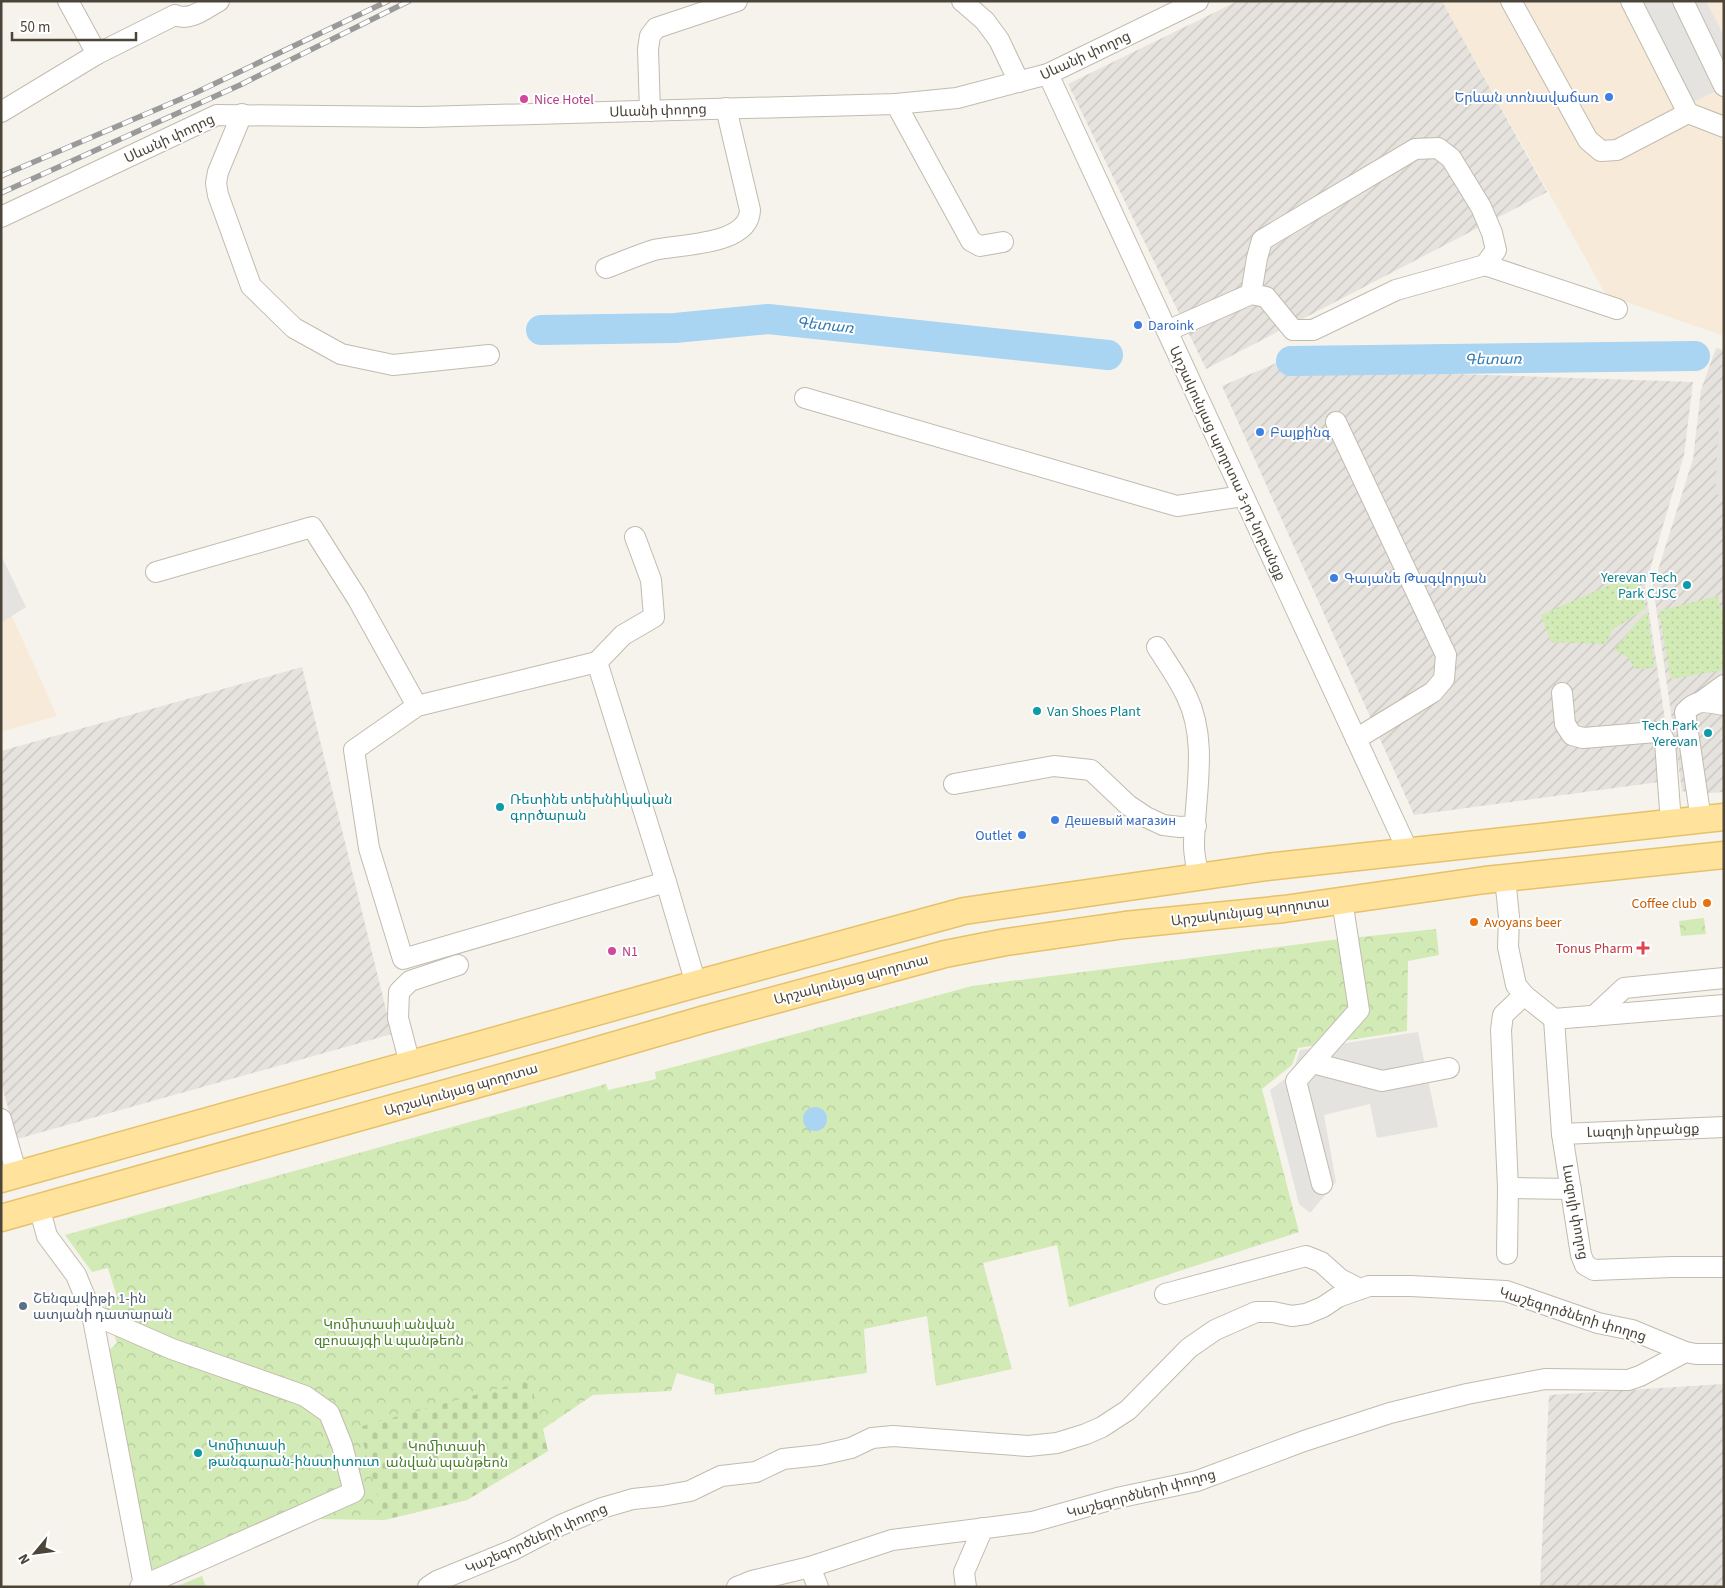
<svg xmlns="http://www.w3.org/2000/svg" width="1725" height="1588" font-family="'Source Sans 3','Noto Sans Armenian',sans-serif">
	<defs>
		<pattern id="industrial-furrows" width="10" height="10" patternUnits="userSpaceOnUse" patternTransform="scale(1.25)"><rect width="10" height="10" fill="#e6e2dd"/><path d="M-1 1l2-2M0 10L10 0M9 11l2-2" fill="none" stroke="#c7c3be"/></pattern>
		<pattern id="grass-dots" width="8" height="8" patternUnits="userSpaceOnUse" patternTransform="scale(1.25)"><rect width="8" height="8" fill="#d2eab5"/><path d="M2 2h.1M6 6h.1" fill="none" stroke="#b6ca9c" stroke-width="1.8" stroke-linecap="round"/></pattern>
		<pattern id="forest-crowns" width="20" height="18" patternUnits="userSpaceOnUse" patternTransform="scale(1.25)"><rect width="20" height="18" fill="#d2eab5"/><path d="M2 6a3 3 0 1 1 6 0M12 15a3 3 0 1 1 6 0" fill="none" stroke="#b6ca9c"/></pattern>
		<pattern id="cemetery-stones" width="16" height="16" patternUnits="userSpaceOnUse" patternTransform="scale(1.25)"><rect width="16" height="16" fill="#d2eab5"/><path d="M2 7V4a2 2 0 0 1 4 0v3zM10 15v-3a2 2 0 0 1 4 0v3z" fill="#b6ca9c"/></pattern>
	</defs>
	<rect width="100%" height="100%" fill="#f6f3ec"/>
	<g fill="#f7ead8">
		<path d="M1442,1H1724V336L1606,295Z"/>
		<path d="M1,592L57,716L1,732Z"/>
	</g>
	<g fill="url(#industrial-furrows)">
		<path d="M1238,1H1442L1547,192L1206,369L1068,84Z"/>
		<path d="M1312,348L1456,374L1693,382L1684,455L1645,586L1674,780L1414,815L1222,386Z"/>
		<path d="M1716,348L1724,350V792L1697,794L1682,791L1653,586L1693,459L1701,390Z"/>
		<path d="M302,667L392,1034L17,1139L1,1083V751Z"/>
		<path d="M1724,1384V1587H1540L1549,1395Z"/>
	</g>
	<g fill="url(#grass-dots)">
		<path d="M1637,573L1646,608L1612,630L1606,644L1551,642L1541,615Z"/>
		<path d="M1717,596L1724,620V670L1671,679L1659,611Z"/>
		<path d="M1648,614L1654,668L1635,669L1628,657L1614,650L1643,615Z"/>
	</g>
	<g fill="url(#forest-crowns)">
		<path d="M1704,918L1706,934L1681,936L1679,921Z"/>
		<path d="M1436,929L1439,955L1408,961L1407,1031L1298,1048L1292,1065L1262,1089L1299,1232L1069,1307L1057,1245L983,1263L1012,1369L936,1386L927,1316L864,1329L867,1373L715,1395L714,1384L677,1373L671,1391L593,1395L543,1429L548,1451L467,1500L384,1520L313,1519L153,1587L106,1353L117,1343L104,1303L117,1297L108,1268L92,1272L65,1235L606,1084L608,1090L656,1079L655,1072L972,986L1332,940Z"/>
	</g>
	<path fill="url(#cemetery-stones)" d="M530,1380L548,1451L467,1500L384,1520L359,1427Z"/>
	<path fill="#d2eab5" d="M202,1576L206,1587H175Z"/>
	<g fill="#e5e3e0">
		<path d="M1639,1H1674L1718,90L1689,104Z"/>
		<path d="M1691,1H1706L1724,36V68Z"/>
		<path d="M1724,379V494L1715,495L1720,397Z"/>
		<path d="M1,555L26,607L1,623Z"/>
		<path d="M1418,1032L1438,1127L1377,1138L1370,1104L1324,1115L1336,1182L1310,1213L1299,1204L1270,1090L1292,1074L1300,1050Z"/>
	</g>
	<circle fill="#a9d4f2" cx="815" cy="1119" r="12"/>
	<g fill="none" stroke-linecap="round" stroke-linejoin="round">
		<g stroke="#a9d4f2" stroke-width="30">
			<path d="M541,330L675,328L768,319L1108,355"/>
			<path d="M1291,361L1695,356"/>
		</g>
		<g stroke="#c2bbae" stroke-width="22">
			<g id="minor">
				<path d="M68,1L97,54"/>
				<path d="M962,1L985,21L999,40L1019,82"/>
				<path d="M1511,1L1588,140L1601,151L1617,150L1688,113"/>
				<path d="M1631,1L1688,113L1724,127"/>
				<path d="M1683,1L1724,86"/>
				<path d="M1048,74L1408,851"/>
				<path d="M896,104L971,241L980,246L1003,242"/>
				<path d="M650,111L648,49L650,36L656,28L737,1"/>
				<path d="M1,112L97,54L175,15C190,22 206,8 219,1"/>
				<path d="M242,114L218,172L216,183L218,195L251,286L294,328L341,354L393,365L489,355"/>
				<path d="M1,217L217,115L422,117L896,104L957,98L1048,74L1198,1"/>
				<path d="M1485,265L1617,309"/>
				<path d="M606,268C622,262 638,255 654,250C679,244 749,246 750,210L726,108"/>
				<path d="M1167,331L1251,294L1266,297L1293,330H1313L1396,290L1485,265L1496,250L1492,233L1481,207L1451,158L1438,148L1415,149L1262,240L1257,258L1251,294"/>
				<path d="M805,398L1177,506L1243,496"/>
				<path d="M1336,422L1446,655L1444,679L1433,692L1356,739"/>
				<path d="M635,537L651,580L654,617L623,635L597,662L417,706L354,750L369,848L403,959L666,882"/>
				<path d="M156,572L312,527L357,598L417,706"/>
				<path d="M1157,647C1167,663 1179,679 1187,697C1209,743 1194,797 1194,846C1194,856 1197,866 1198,876"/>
				<path d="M597,662L666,882L696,984"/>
				<path d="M1562,693L1565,724L1572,735L1583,738L1656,732L1662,736L1665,742L1671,823"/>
				<path d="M1702,701L1724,685"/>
				<path d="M954,784L1054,766L1091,770L1128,805L1146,817L1163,825L1180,827L1196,826"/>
				<path d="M1701,820L1685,712C1698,698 1706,702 1724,705"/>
				<path d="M1505,878L1509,917L1508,947L1516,985L1524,995L1554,1019L1724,1005"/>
				<path d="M1594,1016L1624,988L1724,978"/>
				<path d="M1554,1019L1562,1134L1581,1255L1585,1265L1594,1270L1672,1267H1724"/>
				<path d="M1313,1063L1382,1081L1449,1068"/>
				<path d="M410,1064L398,1018L399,992L410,981L458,965"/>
				<path d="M1,1119L17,1175"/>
				<path d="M1562,1134L1724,1127"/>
				<path d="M1322,1184L1296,1081L1359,1010L1342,900"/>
				<path d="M1508,1188L1571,1189"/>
				<path d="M39,1207L47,1236L76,1275L92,1314L144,1585"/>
				<path d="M1507,1254L1508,1188L1501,1030L1503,1015L1524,995"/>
				<path d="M1165,1294L1306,1256L1321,1262L1340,1279L1360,1289"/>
				<path d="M92,1314L172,1349L305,1396L329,1413L342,1445L354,1492L140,1587"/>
				<path d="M810,1567L818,1587"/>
				<path d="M428,1587L437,1581L513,1550L561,1525L602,1508L633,1499L662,1496L690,1491L721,1476L756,1472L783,1459L820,1455L851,1448L872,1438L893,1436L1028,1446L1057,1443L1086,1434L1102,1427L1128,1410L1189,1348L1215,1330L1256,1312H1273L1292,1316L1306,1314L1323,1307L1338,1297L1369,1286H1411L1506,1291L1598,1323L1632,1330L1685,1352L1696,1354H1724"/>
				<path d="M737,1587L752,1581L810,1567L892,1540L1032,1522L1117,1498L1197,1481L1304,1441L1390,1413L1467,1394L1545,1379L1628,1380L1640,1376L1685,1352"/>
				<path d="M966,1587L964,1572L983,1528"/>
			</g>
		</g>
		<g stroke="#e6c16a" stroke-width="29">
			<g id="major">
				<path d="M1,1179L696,984L964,911L1267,867L1724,817"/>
				<path d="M1,1218L553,1063L705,1019L945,954L1006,942L1125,925L1284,909L1485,880L1724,855"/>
			</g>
		</g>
		<use href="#minor" stroke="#fff" stroke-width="20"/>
		<use href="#major" stroke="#ffe39c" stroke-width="26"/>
		<g stroke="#9a9a9a" stroke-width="5.5">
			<g id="rail">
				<path d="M1,176L195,93L388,1"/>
				<path d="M1,193L240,85L409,1"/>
			</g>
		</g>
		<use href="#rail" stroke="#fff" stroke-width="4" stroke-dasharray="11" stroke-linecap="butt"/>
	</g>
	<g fill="#3f7fe0" stroke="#fff" stroke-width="2">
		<circle cx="1609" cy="97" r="5"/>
		<circle cx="1138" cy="325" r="5"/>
		<circle cx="1260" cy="432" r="5"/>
		<circle cx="1334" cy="578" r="5"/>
		<circle cx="1055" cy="820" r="5"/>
		<circle cx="1022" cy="835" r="5"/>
	</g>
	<g fill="#d1479c" stroke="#fff" stroke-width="2">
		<circle cx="524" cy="99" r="5"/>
		<circle cx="612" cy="951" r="5"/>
	</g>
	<g fill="#0f9aa8" stroke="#fff" stroke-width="2">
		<circle cx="1687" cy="585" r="5"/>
		<circle cx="1037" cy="711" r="5"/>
		<circle cx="1708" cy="733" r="5"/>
		<circle cx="500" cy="807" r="5"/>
		<circle cx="198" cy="1453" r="5"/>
	</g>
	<g fill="#e8710a" stroke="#fff" stroke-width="2">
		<circle cx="1707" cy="903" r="5"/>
		<circle cx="1474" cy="922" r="5"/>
	</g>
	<path fill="#e0444e" stroke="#fff" stroke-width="2" d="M1640.5 940.5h5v5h5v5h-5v5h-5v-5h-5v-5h5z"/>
	<circle fill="#5c6f8a" stroke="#fff" stroke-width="2" cx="23" cy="1306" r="5"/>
	<g text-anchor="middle" stroke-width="4" stroke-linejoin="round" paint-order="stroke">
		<g font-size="14" fill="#4b4439" stroke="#fff">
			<text transform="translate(1085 55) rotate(-25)" y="5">Սևանի փողոց</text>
			<text transform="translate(658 110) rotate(-2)" y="5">Սևանի փողոց</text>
			<text transform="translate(169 138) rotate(-25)" y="5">Սևանի փողոց</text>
			<text transform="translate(1228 463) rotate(65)" y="5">Արշակունյաց պողոտա 3-րդ նրբանցք</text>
			<text transform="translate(1250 911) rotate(-7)" y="5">Արշակունյաց պողոտա</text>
			<text transform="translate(851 979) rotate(-15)" y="5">Արշակունյաց պողոտա</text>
			<text transform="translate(461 1089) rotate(-16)" y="5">Արշակունյաց պողոտա</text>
			<text transform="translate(1643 1130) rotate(-2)" y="5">Լազոյի նրբանցք</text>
			<text transform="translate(1576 1212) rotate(80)" y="5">Լազոյի փողոց</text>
			<text transform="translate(1573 1314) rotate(17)" y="5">Կաշեգործների փողոց</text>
			<text transform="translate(1141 1493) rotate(-15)" y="5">Կաշեգործների փողոց</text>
			<text transform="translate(536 1538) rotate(-24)" y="5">Կաշեգործների փողոց</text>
		</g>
		<g font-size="14" fill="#366cbe" stroke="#fff" text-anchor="start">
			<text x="1599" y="102" text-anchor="end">Երևան տոնավաճառ</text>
			<text x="1148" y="330">Daroink</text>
			<text x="1270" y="437">Բայքինգ</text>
			<text x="1344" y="583">Գայանե Թագվորյան</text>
			<text x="1065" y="825">Дешевый магазин</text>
			<text x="1012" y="840" text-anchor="end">Outlet</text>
		</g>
		<g font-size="14" fill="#b23c85" stroke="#fff" text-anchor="start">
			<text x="534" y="104">Nice Hotel</text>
			<text x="622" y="956">N1</text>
		</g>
		<g font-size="14" fill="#0d838f" stroke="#fff" text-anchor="start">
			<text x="1677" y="582" text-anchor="end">Yerevan Tech<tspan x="1677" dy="16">Park CJSC</tspan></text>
			<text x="1047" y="716">Van Shoes Plant</text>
			<text x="1698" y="730" text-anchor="end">Tech Park<tspan x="1698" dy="16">Yerevan</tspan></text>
			<text x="510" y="804">Ռետինե տեխնիկական<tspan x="510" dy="16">գործարան</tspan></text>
			<text x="208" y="1450">Կոմիտասի<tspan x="208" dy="16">թանգարան-ինստիտուտ</tspan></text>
		</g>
		<g font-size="14" fill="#c56008" stroke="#fff" text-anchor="end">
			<text x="1697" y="908">Coffee club</text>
			<text x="1484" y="927" text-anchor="start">Avoyans beer</text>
		</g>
		<g font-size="14" fill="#be3a42" stroke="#fff" text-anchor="end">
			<text x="1633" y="953">Tonus Pharm</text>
		</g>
		<g font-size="14" fill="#4e5e75" stroke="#fff" text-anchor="start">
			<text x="33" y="1303">Շենգավիթի 1-ին<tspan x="33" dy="16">ատյանի դատարան</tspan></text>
		</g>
		<g font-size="14" fill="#4a7f2a" stroke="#fff">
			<text x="389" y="1329">Կոմիտասի անվան<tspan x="389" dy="16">զբոսայգի և պանթեոն</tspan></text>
			<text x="447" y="1451">Կոմիտասի<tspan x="447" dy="16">անվան պանթեոն</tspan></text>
		</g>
		<g font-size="15" font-style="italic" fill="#2e7ab2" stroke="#fff">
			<text transform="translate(825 325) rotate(6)" y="5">Գետառ</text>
			<text transform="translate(1493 359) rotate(-1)" y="5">Գետառ</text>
		</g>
	</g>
	<rect width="1725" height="1588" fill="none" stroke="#4b4439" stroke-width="5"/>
	<g transform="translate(35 1553) rotate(241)" stroke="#ffffff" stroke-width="4" paint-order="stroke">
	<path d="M0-4L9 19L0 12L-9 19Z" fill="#4b4439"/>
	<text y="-8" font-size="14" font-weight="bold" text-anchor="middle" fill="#4b4439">N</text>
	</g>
	<path d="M12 32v8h124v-8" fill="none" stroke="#4b4439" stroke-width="2.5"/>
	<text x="20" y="32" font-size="15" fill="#4b4439" stroke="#ffffff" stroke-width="4" paint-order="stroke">50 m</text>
</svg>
